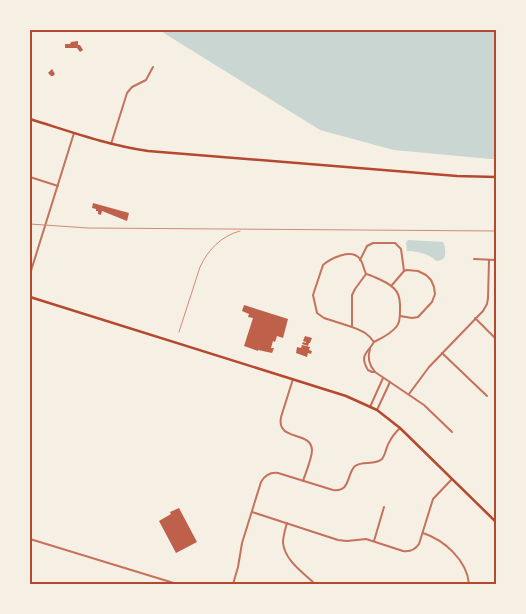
<svg xmlns="http://www.w3.org/2000/svg" width="526" height="614" font-family="Ubuntu,sans-serif">
	<rect width="100%" height="100%" fill="#f6efe4"/>
	<g fill="#c9d6d2">
		<path d="M159,30H496V159H491L394,150L320,130Z"/>
		<path d="M408,240L443,242C445,245 447,256 443,259C442,260 438,261 436,261C430,254 417,251 407,251L406,242Z"/>
	</g>
	<g fill="#bf614a">
		<path d="M78,41V45H80L83,50L80,52L77,48H65V44H70L71,42Z"/>
		<path d="M52,69L55,74L53,76H51L48,73Z"/>
		<path d="M93,203L129,213L127,221L102,211L101,215L98,214V211H96V209L92,208Z"/>
		<path d="M244,305L288,319L283,338L277,336L275,342L273,341L271,348H274L272,353L258,350V351L244,346L253,318L248,317L249,314L242,311Z"/>
		<path d="M305,336L312,338L310,343H309L308,346L302,344L303,342L306,343V342L303,341Z"/>
		<path d="M302,345L310,347L309,350L312,351L311,354L308,353L307,357L296,353L297,347L301,348Z"/>
		<path d="M179,508L197,542L176,553L159,521L171,514L170,512Z"/>
	</g>
	<g fill="none" stroke-linecap="round" stroke-linejoin="round">
		<g stroke="#c5725c" stroke-width="2">
			<path d="M111,144L127,93L132,87L146,80L153,67"/>
			<path d="M30,177L58,186"/>
			<path d="M474,259L496,260"/>
			<path d="M360,260L367,246L373,243H395L401,249L404,271"/>
			<path d="M392,285L404,271L407,270L418,271L426,275L431,280L434,287L435,294L432,302L418,317L412,318L400,316"/>
			<path d="M475,318L496,339"/>
			<path d="M352,327L324,318L317,313L313,295L323,265C331,258 352,248 360,259C363,263 364,270 366,274"/>
			<path d="M374,342C382,338 391,334 397,326C400,322 400,316 400,311C401,293 396,287 381,280C376,278 371,275 366,274L355,289L352,295V327C362,331 368,333 374,342C367,354 359,355 368,370L372,372H375"/>
			<path d="M370,349C367,358 369,365 375,372L424,405L452,432"/>
			<path d="M442,353L487,396"/>
			<path d="M293,379L281,417C276,442 311,430 312,450C312,458 306,472 303,481"/>
			<path d="M409,394L429,367L483,311L487,304L488,298L489,260"/>
			<path d="M370,407L383,378"/>
			<path d="M377,410L390,382"/>
			<path d="M252,512L338,540L347,541L366,539L403,551C410,552 415,550 419,544L433,499L452,479"/>
			<path d="M287,523C285,530 283,536 283,543C285,561 304,573 315,584"/>
			<path d="M423,533C444,540 467,560 469,584"/>
			<path d="M30,539L177,584"/>
			<path d="M374,541L384,507"/>
			<path d="M233,584L238,567L242,543L261,482C265,475 270,472 278,473L333,490C351,492 346,475 355,466C363,460 374,466 382,459C386,454 386,446 390,441C392,436 396,432 400,428"/>
		</g>
		<path stroke="#c5725c" stroke-width="2" d="M30,274L74,133"/>
		<path stroke="#b5482f" stroke-width="2.5" d="M30,119C69,131 107,145 148,151L457,176L496,177"/>
		<path stroke="#b5482f" stroke-width="2.5" d="M30,297L346,396L377,410L400,428L496,522"/>
		<g stroke="#cf8b77" stroke-width="1">
			<path d="M30,224L88,228L496,231"/>
			<path d="M179,332L200,267C208,250 221,236 240,231"/>
		</g>
	</g>
	<rect width="526" height="614" fill="none" stroke="#f6efe4" stroke-width="62"/>
	<rect x="31" y="31" width="464" height="552" fill="none" stroke="#b5482f" stroke-width="2"/>
</svg>
